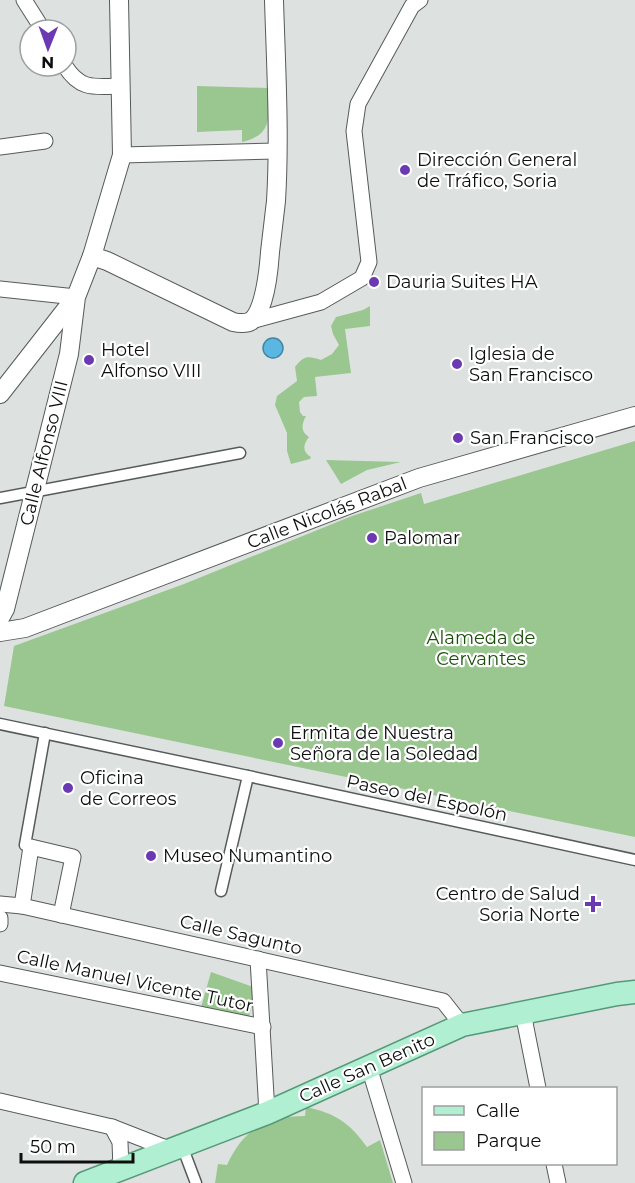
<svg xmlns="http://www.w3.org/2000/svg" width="635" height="1183" font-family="Montserrat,sans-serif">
	<rect width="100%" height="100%" fill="#dde2e1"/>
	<g fill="#9ac790">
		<path d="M197,86L268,88C268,115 275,134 242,142V130L197,132Z"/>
		<path d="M370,306V326L345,329L351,373L315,377L317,396L304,397L299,402L300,412L303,416H306C301,425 301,432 309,437C303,444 302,452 311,457L310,459L291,464L287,451V433L275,405L277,396L297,381L295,367C304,355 308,356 321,360L332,354L339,345L333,334L331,326L336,317L363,310Z"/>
		<path d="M635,441V837L4,706L14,646L184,584L352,516L421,493L424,504Z"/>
		<path d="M326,460L401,462L367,470L341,484Z"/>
		<path d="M211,972L256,988L248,1021L200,1011Z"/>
		<path d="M306,1107C335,1113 350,1123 367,1147L380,1140L393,1183H215L218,1164L227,1165C243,1130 265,1116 305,1116Z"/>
	</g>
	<circle fill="#5ab7e2" stroke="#4385a2" stroke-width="1.5" cx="273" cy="348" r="10"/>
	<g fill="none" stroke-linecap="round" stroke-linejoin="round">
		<g stroke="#565a5a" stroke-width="13">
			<g id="pedestrian">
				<path d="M0,498L240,453"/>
				<path d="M0,724L248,776L635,860"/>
				<path d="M31,847L25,845L45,733"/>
				<path d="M221,891L248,776"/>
				<path d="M182,1146L196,1183"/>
			</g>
		</g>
		<g stroke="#565a5a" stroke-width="17">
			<g id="minor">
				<path d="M24,0L43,30"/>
				<path d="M65,66C80,90 94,87 120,86"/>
				<path d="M0,147L45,141"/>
				<path d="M122,155L277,151"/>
				<path d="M0,289L76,297"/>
				<path d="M251,321L321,302L362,278L369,262L354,131L358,104L412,6L420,0"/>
				<path d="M0,904L22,906L443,1001L462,1025"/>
				<path d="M22,906L31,847L73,857L61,915"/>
				<path d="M0,918V924"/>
				<path d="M258,959L267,1113"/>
				<path d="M0,973L263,1027"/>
				<path d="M523,1013L538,1088"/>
				<path d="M369,1067L404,1183"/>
				<path d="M0,1101L112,1127L171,1150"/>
				<path d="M112,1127L120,1142L121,1169"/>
				<path d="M554,1164L558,1183"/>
			</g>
		</g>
		<g stroke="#565a5a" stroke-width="20">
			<g id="tertiary">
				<path d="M92,256L107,261L233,322C238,323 246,324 251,321C265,311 269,267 270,252C272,235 274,218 276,201C280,135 276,67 274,0"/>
				<path d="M0,394L75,298"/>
				<path d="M0,618L5,609L69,354L76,297L92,256L122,155L119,0"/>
				<path d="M0,632L25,628L419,478L635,416"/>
			</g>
		</g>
		<g stroke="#56997a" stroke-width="25">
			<path id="primary" d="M85,1183L267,1113L462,1025L617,994L635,992"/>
		</g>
		<use href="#pedestrian" stroke="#fff" stroke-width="10"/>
		<use href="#minor" stroke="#fff" stroke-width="15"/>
		<use href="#tertiary" stroke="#fff" stroke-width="18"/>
		<use href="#primary" stroke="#b1efd2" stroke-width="22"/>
	</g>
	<g fill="#6b3ab2" stroke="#fff" stroke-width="2">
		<circle cx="405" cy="170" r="6"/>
		<circle cx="374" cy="282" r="6"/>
		<circle cx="89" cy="360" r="6"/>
		<circle cx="457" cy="364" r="6"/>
		<circle cx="458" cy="438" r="6"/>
		<circle cx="372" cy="538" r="6"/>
		<circle cx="278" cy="743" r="6"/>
		<circle cx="68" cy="788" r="6"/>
		<circle cx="151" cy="856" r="6"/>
		<path d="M590 895h6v6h6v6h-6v6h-6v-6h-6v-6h6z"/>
	</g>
	<g text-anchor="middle" stroke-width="4.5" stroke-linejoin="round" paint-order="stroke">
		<g font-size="18" fill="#0d0f0e" stroke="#fff" text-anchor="start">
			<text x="417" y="166">Dirección General<tspan x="417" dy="21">de Tráfico, Soria</tspan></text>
			<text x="386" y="288">Dauria Suites HA</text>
			<text x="101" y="356">Hotel<tspan x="101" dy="21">Alfonso VIII</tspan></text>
			<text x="469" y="360">Iglesia de<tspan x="469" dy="21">San Francisco</tspan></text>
			<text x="470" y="444">San Francisco</text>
			<text x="384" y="544">Palomar</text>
			<text x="290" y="739">Ermita de Nuestra<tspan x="290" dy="21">Señora de la Soledad</tspan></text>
			<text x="80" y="784">Oficina<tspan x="80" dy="21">de Correos</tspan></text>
			<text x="163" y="862">Museo Numantino</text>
			<text x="580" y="900" text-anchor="end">Centro de Salud<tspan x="580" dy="21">Soria Norte</tspan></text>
		</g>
		<g font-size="18" fill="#0d0f0e" stroke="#fff">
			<text transform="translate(44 453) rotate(-76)" y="6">Calle Alfonso VIII</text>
			<text transform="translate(327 513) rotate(-21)" y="6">Calle Nicolás Rabal</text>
			<text transform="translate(427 798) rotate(12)" y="6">Paseo del Espolón</text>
			<text transform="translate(241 935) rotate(13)" y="6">Calle Sagunto</text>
			<text transform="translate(135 981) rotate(12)" y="6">Calle Manuel Vicente Tutor</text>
			<text transform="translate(367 1068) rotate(-24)" y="6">Calle San Benito</text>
		</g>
		<g font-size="18" fill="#1b4e0a" stroke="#fff">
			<text x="481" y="644">Alameda de<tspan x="481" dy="21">Cervantes</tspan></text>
		</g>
	</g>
	<rect x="422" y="1087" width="195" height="78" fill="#ffffff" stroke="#9e9f9f" stroke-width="1.5"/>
	<rect x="434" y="1106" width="30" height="9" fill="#b1efd2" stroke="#9e9f9f" stroke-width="1.5"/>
	<text x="476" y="1117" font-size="18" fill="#0d0f0e">Calle</text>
	<rect x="434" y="1132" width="30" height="18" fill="#9ac790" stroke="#9e9f9f" stroke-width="1.5"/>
	<text x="476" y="1147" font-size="18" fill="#0d0f0e">Parque</text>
	<g transform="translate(48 48) rotate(181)"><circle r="28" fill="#ffffff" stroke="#9e9f9f" stroke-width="1.5"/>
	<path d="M0-4.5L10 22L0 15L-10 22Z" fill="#6b3ab2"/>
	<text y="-9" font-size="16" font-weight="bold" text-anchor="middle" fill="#0d0f0e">N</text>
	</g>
	<path d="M21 1153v9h112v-9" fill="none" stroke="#0d0f0e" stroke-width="3"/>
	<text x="30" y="1153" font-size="18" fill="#0d0f0e" stroke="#ffffff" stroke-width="4.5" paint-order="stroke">50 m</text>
</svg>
